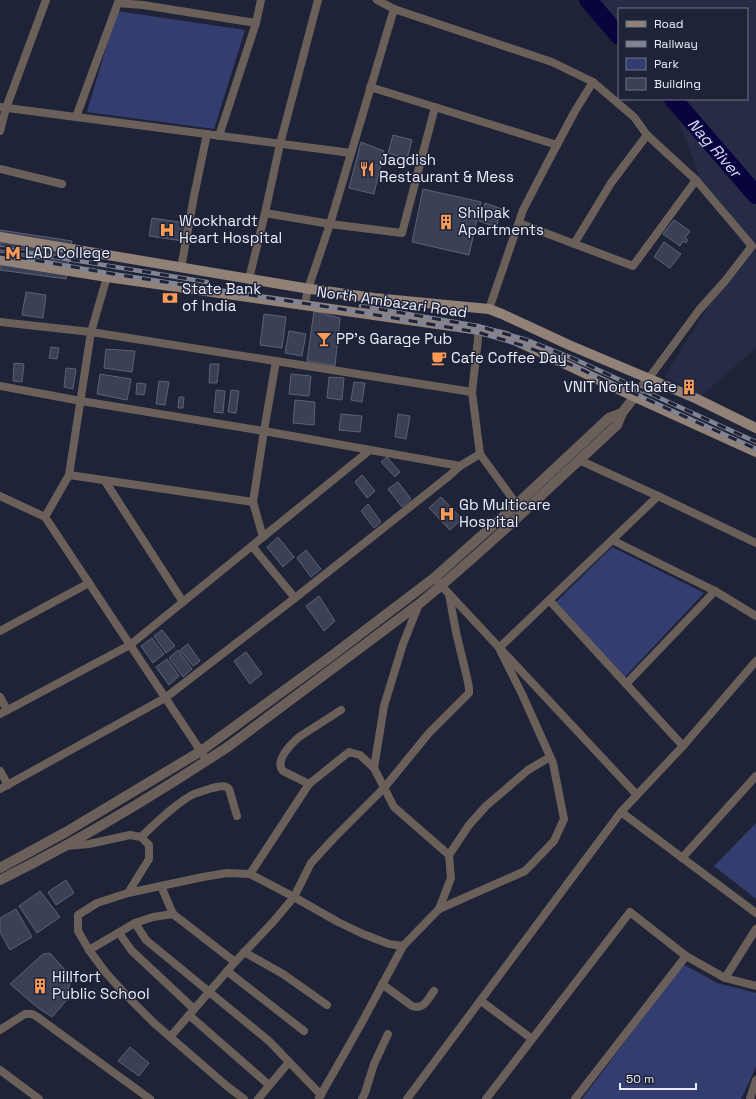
<svg xmlns="http://www.w3.org/2000/svg" width="756" height="1099" font-family="'Space Grotesk',sans-serif">
	<rect width="100%" height="100%" fill="#1f2337"/>
	<path fill="#262c46" d="M595,0H756V348L701,396L664,377L746,247L700,179L671,99H747V9H619V28Z"/>
	<g fill="#343d6f">
		<path d="M117,11L245,30L214,129L87,112Z"/>
		<path d="M612,547L704,593L624,678L556,602Z"/>
		<path d="M756,823V899L714,866Z"/>
		<path d="M683,964L717,983L756,993V1067L741,1099H582Z"/>
	</g>
	<g fill="none" stroke-linecap="round" stroke-linejoin="round">
		<g stroke="#09043e" stroke-width="18">
			<path d="M588,0L619,36"/>
			<path id="s1" d="M673,99L756,195"/>
		</g>
	</g>
	<g fill="#3a4056" stroke="#5b6178">
		<path d="M393,135L412,140L407,159L388,153Z"/>
		<path d="M361,142L384,151L374,194L349,188Z"/>
		<path d="M423,189L481,202L469,255L412,242Z"/>
		<path d="M485,203L502,209L496,227L479,221Z"/>
		<path d="M152,218L186,223L183,241L149,236Z"/>
		<path d="M674,220L690,231L685,238L688,240L686,243L683,241L680,246L663,234Z"/>
		<path d="M0,230L72,241L66,279L0,270Z"/>
		<path d="M664,242L681,254L670,268L654,257Z"/>
		<path d="M26,292L46,295L43,318L22,315Z"/>
		<path d="M314,311L340,318L335,366L307,361Z"/>
		<path d="M264,314L286,317L282,348L260,345Z"/>
		<path d="M289,331L306,334L302,356L285,353Z"/>
		<path d="M51,347L59,348L57,359L49,358Z"/>
		<path d="M106,349L135,351L132,372L104,368Z"/>
		<path d="M14,363L24,364L22,382L13,381Z"/>
		<path d="M210,364H219L217,383H209Z"/>
		<path d="M66,368L76,369L73,389L64,387Z"/>
		<path d="M100,374L131,379L127,400L97,394Z"/>
		<path d="M291,374L311,376L309,396L289,394Z"/>
		<path d="M329,377L344,378L342,400L327,398Z"/>
		<path d="M159,381L169,382L165,405L156,404Z"/>
		<path d="M354,382L365,383L362,402L351,400Z"/>
		<path d="M137,383L146,384L144,395L136,394Z"/>
		<path d="M216,390L225,391L223,413L214,412Z"/>
		<path d="M231,390L239,391L236,413L228,412Z"/>
		<path d="M179,397H184L183,408H178Z"/>
		<path d="M295,400L315,402L314,425L293,423Z"/>
		<path d="M341,414L362,416L360,432L339,430Z"/>
		<path d="M398,414L410,416L406,439L395,437Z"/>
		<path d="M387,457L400,472L395,477L381,462Z"/>
		<path d="M362,475L375,491L367,498L355,482Z"/>
		<path d="M398,482L411,499L402,507L388,489Z"/>
		<path d="M441,497L462,519L450,530L429,508Z"/>
		<path d="M368,504L381,522L374,528L361,511Z"/>
		<path d="M278,537L294,557L283,567L267,547Z"/>
		<path d="M306,550L321,569L311,577L297,558Z"/>
		<path d="M319,596L335,621L324,631L306,606Z"/>
		<path d="M162,630L175,646L166,653L154,636Z"/>
		<path d="M152,638L164,654L153,663L141,646Z"/>
		<path d="M188,644L200,661L193,666L180,650Z"/>
		<path d="M178,650L192,669L183,677L169,658Z"/>
		<path d="M246,652L262,674L250,684L234,661Z"/>
		<path d="M167,659L179,676L169,685L156,667Z"/>
		<path d="M66,880L74,893L56,905L48,892Z"/>
		<path d="M40,891L60,917L37,933L19,906Z"/>
		<path d="M16,909L32,937L10,950L0,932V918Z"/>
		<path d="M50,953L71,977L66,1001L52,1017L37,1007L10,984L43,954Z"/>
		<path d="M130,1047L149,1063L139,1076L118,1061Z"/>
	</g>
	<g fill="none" stroke-linecap="round" stroke-linejoin="round">
		<g stroke="#6b6059" stroke-width="8">
			<path d="M377,0L394,9"/>
			<path d="M118,3L143,5L256,23L261,0"/>
			<path d="M370,87L557,145"/>
			<path d="M0,107L76,117L119,0"/>
			<path d="M76,117L351,153"/>
			<path d="M0,131L6,108L46,0"/>
			<path d="M219,136L256,23"/>
			<path d="M0,169L62,184"/>
			<path d="M265,213L330,224L402,233L435,107"/>
			<path d="M519,223L633,266L696,180L647,135L634,117L593,82"/>
			<path d="M574,244L611,183L647,135"/>
			<path d="M181,268L194,196L207,134"/>
			<path d="M249,279L265,213L280,144L318,0"/>
			<path d="M305,304L308,289L330,224L394,9L552,62L593,82L575,111L551,156L523,210L489,309"/>
			<path d="M0,322L91,332L472,392"/>
			<path d="M479,330L472,392L480,454L520,509"/>
			<path d="M649,378L699,310L725,281L752,246L696,180"/>
			<path d="M0,386L81,401L264,431L460,466L480,454"/>
			<path d="M579,460L658,496L756,543"/>
			<path d="M69,475L253,502"/>
			<path d="M105,481L183,602"/>
			<path d="M0,496L45,517L204,756"/>
			<path d="M45,517L69,475L91,332L107,277"/>
			<path d="M263,537L253,502L264,431L276,361"/>
			<path d="M612,540L715,591L756,616"/>
			<path d="M252,546L295,598"/>
			<path d="M437,581L637,795"/>
			<path d="M549,600L683,746"/>
			<path d="M0,631L89,583"/>
			<path d="M626,684L715,591"/>
			<path d="M0,697L7,710"/>
			<path d="M0,714L130,645L370,450"/>
			<path d="M374,768L384,706L403,644L419,604"/>
			<path d="M0,771L8,785"/>
			<path d="M309,784L283,771C274,761 291,744 299,737L341,710"/>
			<path d="M0,789L165,698L295,598L449,476L460,466"/>
			<path d="M621,812L756,913"/>
			<path d="M141,837C155,824 177,802 194,794C200,792 206,790 212,788C218,787 225,784 229,789L237,816"/>
			<path d="M67,846L89,844L130,835L141,837L149,845V859L128,893L97,903L78,915V931L89,950L106,973L128,997L154,1023L228,1087L244,1099"/>
			<path d="M449,855L469,825L486,806L528,770L550,757"/>
			<path d="M682,858L756,776"/>
			<path d="M250,874L309,784L349,752L360,755L374,768L394,807L449,855L451,878L439,909"/>
			<path d="M161,886L173,914"/>
			<path d="M128,893L203,877L227,873L250,874L294,897L338,922L363,934L389,944L403,946L439,909L525,871L554,841L564,819L553,763L522,694L499,648L658,496"/>
			<path d="M135,923L146,940L269,1041L321,1095"/>
			<path d="M119,933L132,951L194,1009"/>
			<path d="M89,950L135,923L153,917L173,914L235,962"/>
			<path d="M244,952L283,974L327,1005"/>
			<path d="M227,971L304,1031"/>
			<path d="M725,978L756,929"/>
			<path d="M382,984L412,1006C424,1010 427,1000 434,991"/>
			<path d="M481,1001L532,1039"/>
			<path d="M189,1015L269,1085"/>
			<path d="M0,1030L25,1014H32L36,1016L150,1099"/>
			<path d="M170,1037L235,962L273,922L294,897L311,863L334,838L384,788L429,733L469,693V688L468,682L456,632L449,594"/>
			<path d="M0,1070L39,1099"/>
			<path d="M319,1098L360,1026L403,946"/>
			<path d="M258,1099L289,1062"/>
			<path d="M362,1099L365,1093L374,1064L388,1034"/>
			<path d="M407,1099L621,812L683,746L756,661"/>
			<path d="M486,1099L630,912L686,956L725,978L756,986"/>
			<path d="M575,1099L686,956"/>
			<path d="M750,1099L756,1080"/>
		</g>
		<g stroke="#6b6059" stroke-width="10">
			<path d="M0,868L66,832L201,751L330,657L434,578L516,505L609,418L622,413"/>
			<path d="M0,880C22,869 43,858 65,846C121,815 176,781 229,746L419,604C487,548 551,486 617,425L622,413L649,378"/>
		</g>
		<g stroke="#928177" stroke-width="10">
			<path d="M0,237L304,288L374,298L489,309L502,314L569,345L695,398L756,428"/>
			<path d="M0,260L107,277L479,330L506,336L635,397L756,452"/>
		</g>
		<g stroke="#808495" stroke-width="4.5">
			<g id="rail">
				<path d="M0,248L207,282"/>
				<path d="M0,254L113,274L341,309L477,332L525,346L569,364L756,449"/>
				<path d="M361,306L478,326L527,340L572,358L756,442"/>
			</g>
		</g>
		<use href="#rail" stroke="#1f2337" stroke-width="3" stroke-dasharray="9" stroke-linecap="butt"/>
	</g>
	<defs>
		<g id="restaurant-bare" transform="scale(1.2)"><path d="M-5-6h1v4h1v-4h1v4h1v-4h1v5L-1.5 .5V6h-2V.5L-5-1ZM5-6V6H3V1.5H1.5Q1.5-4 5-6Z" fill="#fe9c57" stroke="#1f2337" stroke-width="2.5" paint-order="stroke"/></g>
		<g id="building-bare" transform="scale(1.2)"><path d="M-4-6H4V6H1V3H-1V6H-4ZM-2.5-4.3h1.7v1.8h-1.7ZM.8-4.3h1.7v1.8H.8ZM-2.5-1h1.7V.8h-1.7ZM.8-1h1.7V.8H.8Z" fill="#fe9c57" stroke="#1f2337" stroke-width="2.5" paint-order="stroke"/></g>
		<g id="hospital-bare" transform="scale(1.2)"><path d="M-5-5h3v3.5h4V-5h3V5h-3V1.5h-4V5h-3Z" fill="#fe9c57" stroke="#1f2337" stroke-width="2.5" paint-order="stroke"/></g>
		<g id="metro-bare" transform="scale(1.2)"><path d="M-5.5 5V-5H-3L0 0L3-5H5.5V5H3V-.5L0 4L-3-.5V5Z" fill="#fe9c57" stroke="#1f2337" stroke-width="2.5" paint-order="stroke"/></g>
		<g id="bank-bare" transform="scale(1.2)"><path d="M-6-4H6V4H-6ZM0-2.3a2.3 2.3 0 1 0 0 4.6a2.3 2.3 0 1 0 0-4.6Z" fill="#fe9c57" stroke="#1f2337" stroke-width="2.5" paint-order="stroke"/></g>
		<g id="bar-bare" transform="scale(1.2)"><path d="M-6-5H6L.8 .8V4.5H3.5V6h-7V4.5H-.8V.8Z" fill="#fe9c57" stroke="#1f2337" stroke-width="2.5" paint-order="stroke"/></g>
		<g id="cafe-bare" transform="scale(1.2)"><path d="M-5.5-4.5H6V0H3Q3 3.5 0 3.5H-2.5Q-5.5 3.5-5.5 0ZM3-3.2v2h1.7v-2ZM-6 4.5H4V6H-6Z" fill="#fe9c57" stroke="#1f2337" stroke-width="2.5" paint-order="stroke"/></g>
	</defs>
	<g fill-rule="evenodd">
		<use href="#restaurant-bare" x="367" y="169"/>
		<use href="#building-bare" x="446" y="222"/>
		<use href="#hospital-bare" x="167" y="230"/>
		<use href="#metro-bare" x="13" y="253"/>
		<use href="#bank-bare" x="170" y="298"/>
		<use href="#bar-bare" x="324" y="339"/>
		<use href="#cafe-bare" x="439" y="358"/>
		<use href="#building-bare" x="689" y="387"/>
		<use href="#hospital-bare" x="447" y="514"/>
		<use href="#building-bare" x="40" y="986"/>
	</g>
	<g text-anchor="middle" stroke-width="3" stroke-linejoin="round" paint-order="stroke">
		<g font-size="15" fill="#eaeefc" stroke="#1f2337" text-anchor="start">
			<text x="379" y="165">Jagdish<tspan x="379" dy="17">Restaurant &amp; Mess</tspan></text>
			<text x="458" y="218">Shilpak<tspan x="458" dy="17">Apartments</tspan></text>
			<text x="179" y="226">Wockhardt<tspan x="179" dy="17">Heart Hospital</tspan></text>
			<text x="25" y="258">LAD College</text>
			<text x="182" y="294">State Bank<tspan x="182" dy="17">of India</tspan></text>
			<text x="336" y="344">PP's Garage Pub</text>
			<text x="451" y="363">Cafe Coffee Day</text>
			<text x="677" y="392" text-anchor="end">VNIT North Gate</text>
			<text x="459" y="510">Gb Multicare<tspan x="459" dy="17">Hospital</tspan></text>
			<text x="52" y="982">Hillfort<tspan x="52" dy="17">Public School</tspan></text>
		</g>
		<g font-size="15" fill="#eaeefc" stroke="#1f2337">
			<text transform="translate(392 302) rotate(8)" y="5">North Ambazari Road</text>
		</g>
		<g font-size="16" font-style="italic" fill="#d7ddf4" stroke="#1f2337">
			<text dy="6" stroke="none"><textPath href="#s1" startOffset="64">Nag River</textPath></text>
		</g>
	</g>
	<rect x="618" y="8" width="130" height="92" fill="#1f2337" stroke="#707486"/>
	<rect x="626" y="21" width="20" height="6" fill="#928177" stroke="#707486"/>
	<text x="654" y="28" font-size="12" fill="#eaeefc">Road</text>
	<rect x="626" y="41" width="20" height="6" fill="#808495" stroke="#707486"/>
	<text x="654" y="48" font-size="12" fill="#eaeefc">Railway</text>
	<rect x="626" y="58" width="20" height="12" fill="#343d6f" stroke="#707486"/>
	<text x="654" y="68" font-size="12" fill="#eaeefc">Park</text>
	<rect x="626" y="78" width="20" height="12" fill="#3a4056" stroke="#707486"/>
	<text x="654" y="88" font-size="12" fill="#eaeefc">Building</text>
	<path d="M620 1083v6h76v-6" fill="none" stroke="#eaeefc" stroke-width="2"/>
	<text x="626" y="1083" font-size="12" fill="#eaeefc" stroke="#1f2337" stroke-width="3" paint-order="stroke">50 m</text>
</svg>
